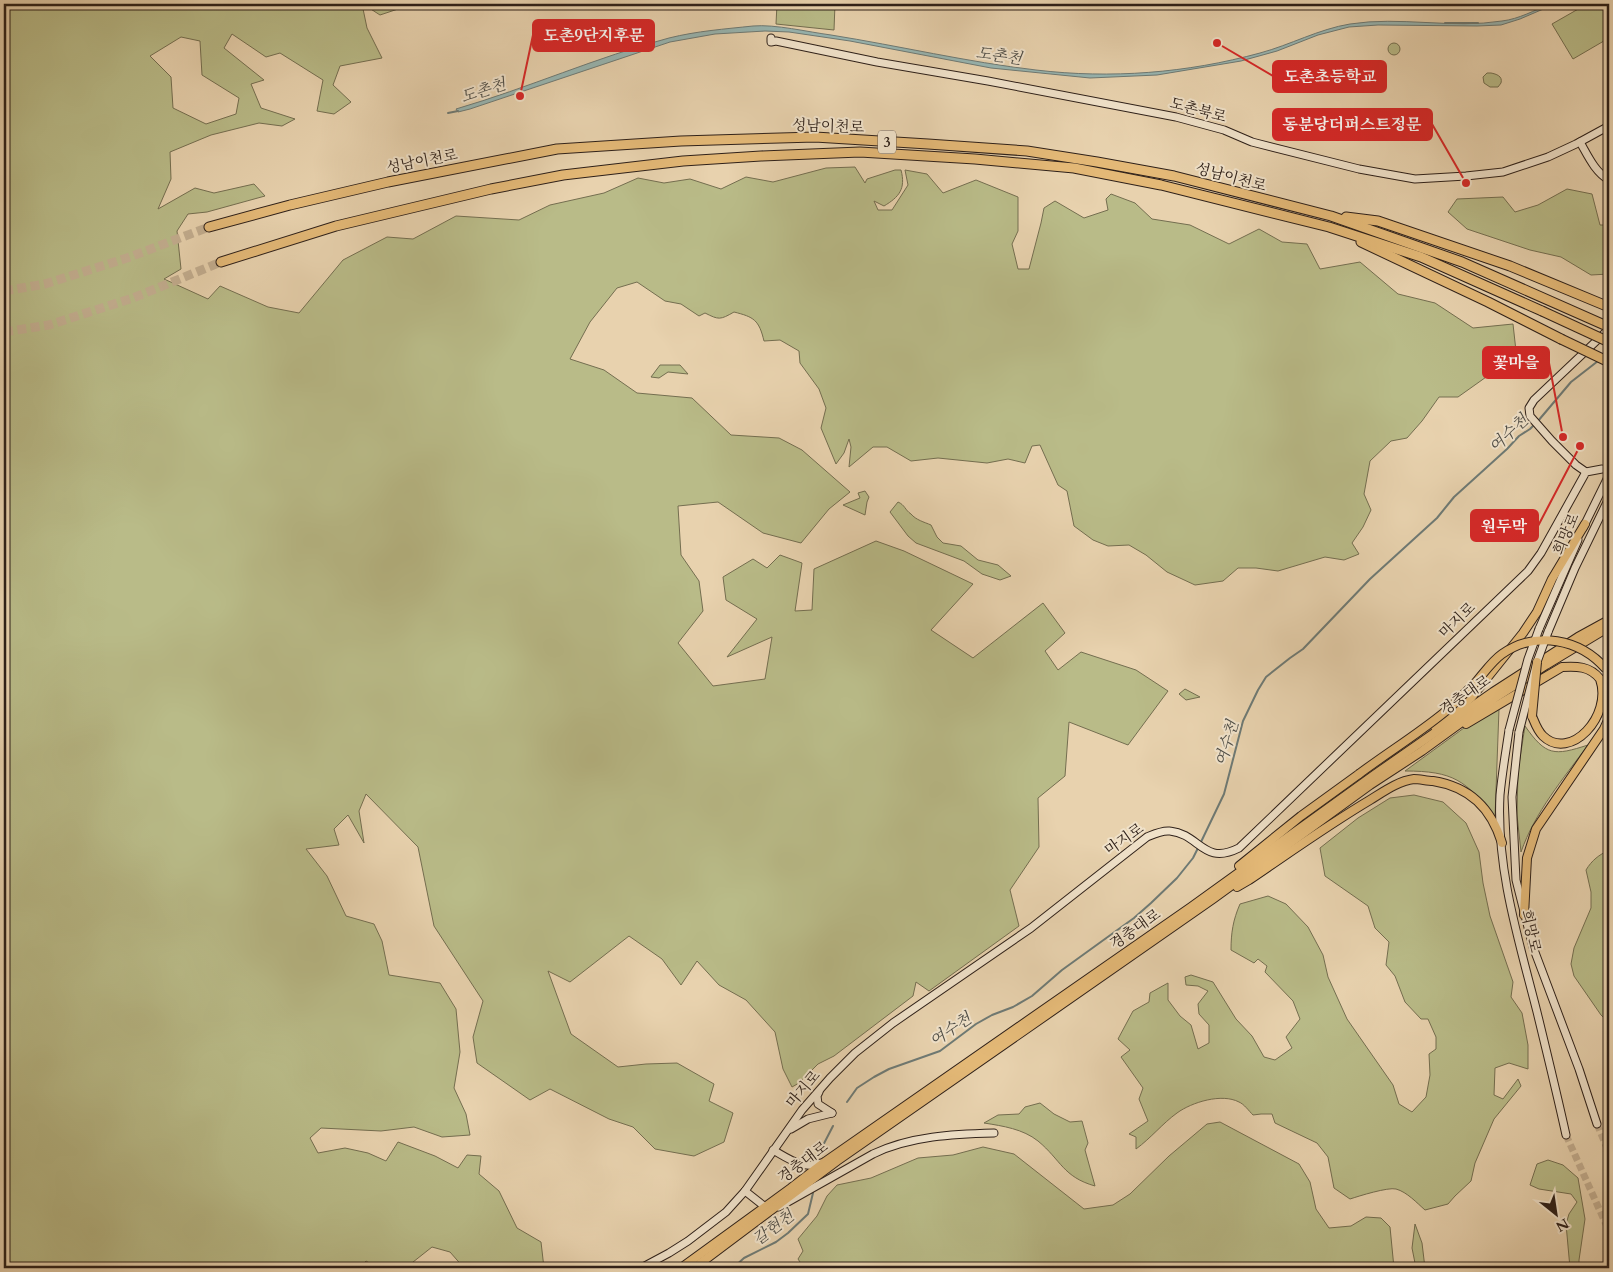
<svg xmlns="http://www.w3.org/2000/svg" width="1613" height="1272" font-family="Cardo,'Noto Serif KR',serif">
	<rect width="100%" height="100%" fill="#e8d2ae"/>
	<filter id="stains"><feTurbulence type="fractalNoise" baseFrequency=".004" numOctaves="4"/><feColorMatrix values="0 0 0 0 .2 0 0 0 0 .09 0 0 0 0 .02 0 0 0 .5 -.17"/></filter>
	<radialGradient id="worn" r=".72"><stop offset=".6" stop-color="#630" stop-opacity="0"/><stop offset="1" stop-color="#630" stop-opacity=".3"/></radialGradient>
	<g fill="#b9bb88" stroke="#746e50" fill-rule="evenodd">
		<path d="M4,4H362L367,28L382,58L340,66L333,85L351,102L334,114L317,111L323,80L280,53L266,57L232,34L224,48L264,80L251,84L261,108L295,119L282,126L259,123L211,135L170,152L171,179L158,209L195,188L214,193L254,184L265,196L207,212L188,214L177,231L181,269L164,279L208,299L220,286L268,307L299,313L343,260L387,237L413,239L456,216L519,220L550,205L604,193L638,178L664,183L690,179L721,189L746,177L773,182L826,168L855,167L865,183L867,179L895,170H901C906,189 899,197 884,206L874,201L878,210H892L908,185L905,170L927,174L943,193L976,180L1018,197V231L1012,244L1018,269H1029L1041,223L1044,208L1055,201L1084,218L1108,210L1106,199L1111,194L1135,203L1152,219L1190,225L1229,244L1259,229L1282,242L1307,244L1320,269L1360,262L1398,294L1435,303L1473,328L1513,324L1516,351L1496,370L1458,397H1439L1422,421L1407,438L1391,441L1370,461L1364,494L1371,510L1363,527L1352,543L1359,554L1344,560L1325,557L1278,571L1256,568H1238L1223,581L1195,585L1167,572L1146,555L1129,545L1108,546L1093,540L1074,526L1067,491L1058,485L1040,445L1032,446L1025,463L1008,459L987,463L938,458L911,461L887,447H873L849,467L851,447L849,439L844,453L836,464L821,428L826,408L819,389L800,363L799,351L780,340L764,341C759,320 754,317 734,312C720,320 719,320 705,313L699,316L681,304L665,301L637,282L617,288L590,322L570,359L604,370L637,393L692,398L731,435L779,438L802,450L850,492L829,509L801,543L763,533L718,502L678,506L681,555L699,581L703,611L678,643L713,686L765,679L772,637L727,657L757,619L726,600L723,577L753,559L767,568L780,555L802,563L795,611L812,610L814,569L876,541L904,551L973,584L931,630L973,658L1043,603L1065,633L1045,651L1058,670L1081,652L1136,670L1168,691L1128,745L1069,722L1065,776L1038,798L1039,847L1010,890L1019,926L929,991L916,982L913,996L834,1056L818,1064L799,1083L792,1087L783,1069L775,1032L746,1000L719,985L697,961L681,985L662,959L629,936L570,982L548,971L571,1034L618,1067L646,1064L677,1063L714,1084L709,1101L733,1113L724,1142L694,1156L655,1149L633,1127L609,1119L550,1089L530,1100L477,1063L473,1037L483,1001L434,926L418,847L366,794L359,811L364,843L348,815L334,829L339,845L306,849L327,876L346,916L374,924L382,941L389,975L440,983L456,1009L460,1052L454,1088L466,1114L470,1135L442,1137L414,1127L381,1131L321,1128L310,1138L318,1153L345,1148L368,1153L386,1161L398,1142L435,1156L458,1168L467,1155L481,1156L479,1174L499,1191L517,1228L541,1242L544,1268H464L450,1252L432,1247L408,1266V1268H378L366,1261L359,1268H4ZM181,37L200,41L202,75L239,98L236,114L206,124L173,108L171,77L150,56Z"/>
		<path d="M363,4H399L404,7L380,15Z"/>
		<path d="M777,4H835L834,30L776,24Z"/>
		<path d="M1587,4H1606L1609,9V38L1573,59L1552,24Z"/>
		<circle cx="1394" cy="49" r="6"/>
		<path d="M1491,73C1496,74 1503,76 1501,83L1498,87H1490L1484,83L1483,77L1487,73Z"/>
		<path d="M1567,189L1592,194L1600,225H1609V274L1591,275L1561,257L1530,250L1467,229L1448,212L1457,199L1503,197L1515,212L1538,205Z"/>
		<path d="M660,365H680L688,374L668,372L659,378L651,377Z"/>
		<path d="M865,491L869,497L867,502L865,515L843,505L860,498L858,493Z"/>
		<path d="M898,502C905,505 905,510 911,514C916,520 924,522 931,525L937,537L943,543L961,546L978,560L998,565L1011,576L1000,580L982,574L964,561L916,543L908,536L890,512Z"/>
		<path d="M1185,689L1200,697L1186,700L1179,694Z"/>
		<path d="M1499,709L1495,818C1466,780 1453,771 1405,771L1468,725Z"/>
		<path d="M1525,726C1546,756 1554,756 1588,745C1563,779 1535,812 1521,852L1517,815L1518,771Z"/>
		<path d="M1414,795L1443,802L1466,823L1479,852L1483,883L1490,916L1513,982L1511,997L1522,1013L1528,1045V1069L1509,1063L1495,1068L1494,1095L1503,1099L1518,1079L1521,1086L1494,1119L1475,1163L1471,1181L1455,1196L1448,1204L1425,1210C1417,1203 1407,1192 1396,1189C1388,1187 1359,1196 1350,1199L1334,1188L1328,1157L1317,1143L1275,1123L1272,1114H1261L1253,1115C1249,1111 1244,1104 1239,1102C1222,1093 1192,1102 1177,1113C1163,1123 1151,1138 1136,1149V1137L1129,1134L1148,1121L1139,1099L1143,1088L1121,1057L1130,1050L1118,1039L1133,1011L1149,1002L1150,993L1168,983V1000L1180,1016L1191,1025L1198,1049L1209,1043V1025L1199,1014L1198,1004L1208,991L1198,986L1186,985L1185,977L1191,975L1213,982L1236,1019L1252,1036L1264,1057L1275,1060L1292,1048L1286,1037L1300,1019L1293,1001L1265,972L1267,966L1258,959L1254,963L1231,950C1231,933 1233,920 1240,904L1268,896L1286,904L1308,927L1323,955L1328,977L1347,1019L1393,1085L1399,1104L1412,1112L1426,1097L1430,1075L1429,1054L1436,1049V1037L1428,1019H1421L1405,1002L1395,976L1386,965L1389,942L1375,928L1368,906L1325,876L1320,848L1358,818L1390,798Z"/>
		<path d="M1609,850V1023L1601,1015L1574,976L1571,964L1574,948L1591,908V892L1586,870C1592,860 1599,855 1609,850Z"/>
		<path d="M1040,1103L1054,1114L1070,1122L1082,1121L1088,1143L1085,1150L1095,1186C1063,1177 1061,1160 1038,1141C1023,1129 1003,1126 984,1123L998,1115L1019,1114L1025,1107Z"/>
		<path d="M1220,1122L1299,1164L1310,1182L1316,1209L1329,1228L1351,1226L1366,1217L1381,1218L1390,1227L1394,1268H804L798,1259L803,1251L798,1239L817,1216L827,1196L837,1185L871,1178L918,1158L953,1155L983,1147L1014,1154L1084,1209L1113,1205L1130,1194L1169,1156L1207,1124Z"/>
		<path d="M1548,1160L1563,1165L1578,1178L1585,1219L1579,1260V1268H1570L1566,1224L1569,1214L1577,1202L1571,1194L1539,1189L1530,1185L1537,1164Z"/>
		<path d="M1415,1224L1422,1243L1425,1268H1416L1412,1248Z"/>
	</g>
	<path fill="#98b6b2" stroke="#6e7a75" d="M1550,4H1555L1520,19L1501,25L1477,26L1378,25L1349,27L1318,35L1277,51L1241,61L1157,75L1090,78L991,68L850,41L789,32L765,31L715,34L670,42L470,109L458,112L456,109C528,88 597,57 669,38C697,31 725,29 753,26C775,24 808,32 831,35C900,46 967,62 1036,70C1111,79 1187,73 1260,53C1290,45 1319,29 1350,24C1400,16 1452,29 1502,21C1519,19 1535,10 1550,4Z"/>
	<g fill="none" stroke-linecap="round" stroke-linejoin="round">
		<g stroke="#6e7a75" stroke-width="2">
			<path d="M1445,23H1478"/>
			<path d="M448,113L458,111"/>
			<path d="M1603,356L1609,352"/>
			<path d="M1538,421L1571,382L1598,361"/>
			<path d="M1200,844L1224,794L1243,721L1258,690L1266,677L1290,658L1303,649L1370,579L1437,518L1454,497L1507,449L1519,436L1530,429L1535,424"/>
			<path d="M847,1102L857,1088L874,1077L889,1069L940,1051L976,1024L992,1015L1013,1007L1032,996L1062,970L1134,918L1151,903L1177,878L1193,858L1198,848"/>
			<path d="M818,1155L833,1126"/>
			<path d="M733,1268L744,1258L776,1242L788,1233L808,1214L813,1193"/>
		</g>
		<g stroke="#c3ae90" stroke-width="7" stroke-dasharray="7 3.5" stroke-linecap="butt">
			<path d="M1597,1124L1609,1153"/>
			<path d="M1566,1135L1609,1231"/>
		</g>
		<g stroke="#c3ae90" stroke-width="9" stroke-dasharray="9 4.5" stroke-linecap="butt">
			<path d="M4,291L45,284L127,258L209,227"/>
			<path d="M4,332L49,325L133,298L221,262"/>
		</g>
		<g stroke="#2e2019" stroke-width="9">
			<g id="secondary">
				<path d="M771,38V42L776,41L877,62L988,81L1176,117L1224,130L1252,142L1359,169L1415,179L1466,176L1503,172L1548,157L1576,144L1609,126"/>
				<path d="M1580,142C1588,156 1595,172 1609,180"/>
				<path d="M1586,472L1576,465L1552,441L1530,416L1529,408L1534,400L1609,329"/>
				<path d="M1583,528L1609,475"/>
				<path d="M1539,629L1578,540"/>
				<path d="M1548,632L1575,568L1609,498"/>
				<path d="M1509,730C1506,751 1502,773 1500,795C1496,869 1519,941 1537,1012C1547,1053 1557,1094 1566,1135"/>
				<path d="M1519,732L1512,797L1516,880L1533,947L1579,1069L1597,1124"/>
				<path d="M819,1092L817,1096L818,1104L832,1113"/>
				<path d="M791,1129L808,1119L832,1113"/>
				<path d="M773,1150C789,1159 803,1170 821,1163"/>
				<path d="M745,1191L764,1206L767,1211"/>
				<path d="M779,1207L873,1154C910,1136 954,1134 994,1133"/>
				<path d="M641,1268L669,1253L688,1241L726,1212L745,1191L802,1110L830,1078L855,1053L893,1023L1031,928L1147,837C1154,834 1162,830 1170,831C1200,834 1203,866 1239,848L1528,571L1541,553L1586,472L1602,469"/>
			</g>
		</g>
		<g stroke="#2e2019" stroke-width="10">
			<g id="primary">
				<path d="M1466,724L1562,667C1576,666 1590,666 1600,679C1613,716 1570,762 1543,736C1537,730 1535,723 1532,716"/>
				<path d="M1435,727L1471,698L1523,633L1537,612L1552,579L1585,524"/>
				<path d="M1239,866L1301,816L1359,774"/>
				<path d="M1237,887L1249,880C1289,853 1328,825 1370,800C1383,792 1398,781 1414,779C1420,779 1427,781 1433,781C1470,787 1491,808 1502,843"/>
				<path d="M1524,915L1527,858L1536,829L1604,729L1609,718"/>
				<path d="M681,1268L791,1188L826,1161L1191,907L1374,775L1493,692L1578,637L1609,620"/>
				<path d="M694,1268L837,1161L1213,899L1370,785L1422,751L1495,698L1546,665L1609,627"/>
			</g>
		</g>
		<g stroke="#2e2019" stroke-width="11">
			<g id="highway">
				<path d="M1346,217L1378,221L1510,266L1609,307"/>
				<path d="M209,227L290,205L388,182L557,149L681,141L815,137L928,144L1027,151L1097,162L1174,176L1331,216L1462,262L1609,327"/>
				<path d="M1361,242L1488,302L1561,339"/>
				<path d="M221,262L336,226L491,189L563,175L683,161L761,156L860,152L975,159L1074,168L1161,185L1329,227L1421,257L1542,311"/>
			</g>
		</g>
		<use href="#secondary" stroke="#f0e2ca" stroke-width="7"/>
		<use href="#primary" stroke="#e4b977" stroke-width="8"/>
		<use href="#highway" stroke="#e4b977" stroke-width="9"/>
		<g stroke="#2e2019" stroke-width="9" stroke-linecap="butt">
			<g id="secondary-bridge">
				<path d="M1509,730L1528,659L1539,629"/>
				<path d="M1519,732L1537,662L1548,632"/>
			</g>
		</g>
		<g stroke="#2e2019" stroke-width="10" stroke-linecap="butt">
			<g id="primary-bridge">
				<path d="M1532,716L1537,662"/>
				<path d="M1359,774C1387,753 1418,734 1446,711C1456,702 1466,692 1476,682C1484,673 1492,661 1502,654C1536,630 1580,639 1606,669"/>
			</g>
		</g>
		<g stroke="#2e2019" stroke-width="11" stroke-linecap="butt">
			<g id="highway-bridge">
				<path d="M1542,311L1609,342"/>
				<path d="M1561,339L1609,362"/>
			</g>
		</g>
		<use href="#secondary-bridge" stroke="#f0e2ca" stroke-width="7"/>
		<use href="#primary-bridge" stroke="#e4b977" stroke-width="8"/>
		<use href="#highway-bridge" stroke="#e4b977" stroke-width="9"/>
	</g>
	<g text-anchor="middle" stroke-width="4" stroke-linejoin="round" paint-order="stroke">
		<rect fill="#f0e2ca" stroke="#685a4e" stroke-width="1" x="878" y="130.5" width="18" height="23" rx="4"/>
		<g font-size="14" font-weight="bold" fill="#2e2019">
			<text x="887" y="147">3</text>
		</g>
		<g font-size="15" fill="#2e2019" stroke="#f0e2ca">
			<text transform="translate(1198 110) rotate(15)" y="5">도촌북로</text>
			<text transform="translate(828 126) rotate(2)" y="5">성남이천로</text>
			<text transform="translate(422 161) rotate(-11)" y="5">성남이천로</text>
			<text transform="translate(1231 177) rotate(15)" y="5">성남이천로</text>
			<text transform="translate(1566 534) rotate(-67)" y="5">희망로</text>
			<text transform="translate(1457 620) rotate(-44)" y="5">마지로</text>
			<text transform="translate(1465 695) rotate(-35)" y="5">경충대로</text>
			<text transform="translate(1124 839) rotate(-35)" y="5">마지로</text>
			<text transform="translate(1135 929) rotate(-35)" y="5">경충대로</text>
			<text transform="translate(1531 931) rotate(77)" y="5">희망로</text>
			<text transform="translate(803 1089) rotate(-50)" y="5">마지로</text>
			<text transform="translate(803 1162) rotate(-37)" y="5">경충대로</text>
		</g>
		<g font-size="16" font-style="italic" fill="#4e4d47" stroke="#f0e2ca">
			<text transform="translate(999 55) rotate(8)" y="6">도촌천</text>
			<text transform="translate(483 90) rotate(-18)" y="6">도촌천</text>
			<text transform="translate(1508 433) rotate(-43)" y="6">여수천</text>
			<text transform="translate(1226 743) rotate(-74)" y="6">여수천</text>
			<text transform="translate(950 1029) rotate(-34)" y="6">여수천</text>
			<text transform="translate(773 1227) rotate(-37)" y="6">갈현천</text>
		</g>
	</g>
	<path fill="none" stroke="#d62828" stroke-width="2" d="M520 96L533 35M1217 43L1273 76M1466 183L1432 124M1563 437L1549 363M1580 446L1538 526"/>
	<g fill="#d62828" stroke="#f0e2ca" stroke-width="2">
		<circle cx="520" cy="96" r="5"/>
		<circle cx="1217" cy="43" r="5"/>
		<circle cx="1466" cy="183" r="5"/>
		<circle cx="1563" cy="437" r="5"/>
		<circle cx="1580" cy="446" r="5"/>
	</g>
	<g fill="#d62828" stroke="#d62828" stroke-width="2">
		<rect x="533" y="20" width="121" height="31" rx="5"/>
		<rect x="1273" y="61" width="113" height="31" rx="5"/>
		<rect x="1273" y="109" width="159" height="31" rx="5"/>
		<rect x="1483" y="347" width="66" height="31" rx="5"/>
		<rect x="1471" y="510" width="67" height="31" rx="5"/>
	</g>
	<g font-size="16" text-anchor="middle" font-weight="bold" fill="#fff">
		<text x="594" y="41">도촌9단지후문</text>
		<text x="1330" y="82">도촌초등학교</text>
		<text x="1352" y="130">동분당더퍼스트정문</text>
		<text x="1516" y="368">꽃마을</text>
		<text x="1504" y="532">원두막</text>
	</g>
	<rect width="1613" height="1272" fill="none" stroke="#e8d2ae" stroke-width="20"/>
	<rect x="5" y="5" width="1603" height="1262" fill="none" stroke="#2e2019" stroke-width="2.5"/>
	<rect x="10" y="10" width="1593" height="1252" fill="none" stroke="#2e2019"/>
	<g transform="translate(1556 1214) rotate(150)" stroke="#f0e2ca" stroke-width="4" paint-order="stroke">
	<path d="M0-4L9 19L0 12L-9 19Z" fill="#2e2019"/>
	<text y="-8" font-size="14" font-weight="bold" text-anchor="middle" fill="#2e2019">N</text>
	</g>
	<rect width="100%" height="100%" filter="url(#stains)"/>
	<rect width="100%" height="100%" fill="url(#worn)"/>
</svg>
